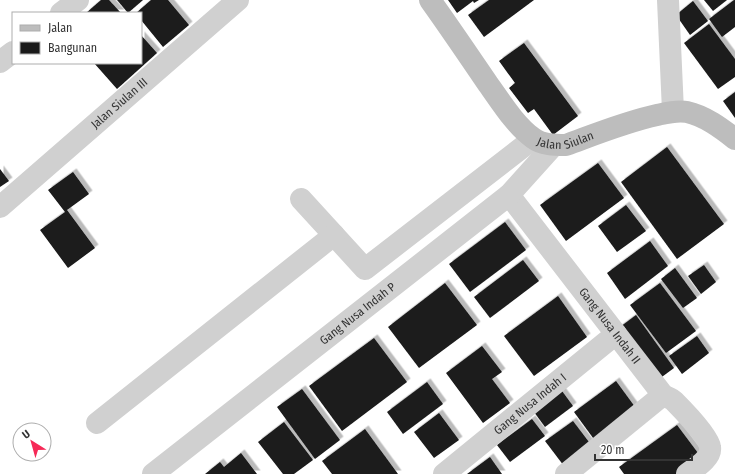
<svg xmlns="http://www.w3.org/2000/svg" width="735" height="474" font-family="'Fira Sans Condensed',sans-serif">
	<defs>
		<filter id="shadow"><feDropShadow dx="3.5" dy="-3.5" stdDeviation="0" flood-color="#0004"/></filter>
	</defs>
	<rect width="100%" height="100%" fill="#fff"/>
	<g fill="#1a1a1a" filter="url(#shadow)">
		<path d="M101,0H109L121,13H86Z"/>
		<path d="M117,0H143L128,13Z"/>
		<path d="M151,0H168L189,25L163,47L141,20V13H136Z"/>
		<path d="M448,0H479L474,3L473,1L457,13Z"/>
		<path d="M489,0H534L484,37L468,15Z"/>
		<path d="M704,0H727L713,11Z"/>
		<path d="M734,0H735V27L722,37L709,19Z"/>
		<path d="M693,1L708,21L690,35L676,15Z"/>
		<path d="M709,24L735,59V77L718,89L684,43Z"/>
		<path d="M141,35L157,53L117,89L94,63H141Z"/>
		<path d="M524,43L578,116L553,135L534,109L528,113L509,88L515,83L499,61Z"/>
		<path d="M735,92V118L723,101Z"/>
		<path d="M667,147L724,224L677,259L621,182Z"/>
		<path d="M598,163L624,198L566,241L540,205Z"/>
		<path d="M0,169L9,181L0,187Z"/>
		<path d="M73,172L89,194L67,210L95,248L68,268L40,230L65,212L48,190Z"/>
		<path d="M626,205L646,231L617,252L598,226Z"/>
		<path d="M505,222L526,250L470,292L449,264Z"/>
		<path d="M650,241L668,266L625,299L607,273Z"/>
		<path d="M523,260L539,281L490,318L474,297Z"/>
		<path d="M704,265L716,282L701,294L688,276Z"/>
		<path d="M675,268L697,298L683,308L661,279Z"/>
		<path d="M445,283L477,325L419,368L388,327Z"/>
		<path d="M660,283L696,331L666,353L630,305Z"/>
		<path d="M558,296L587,337L534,376L504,336Z"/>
		<path d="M636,315L674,368L655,382L616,330Z"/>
		<path d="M697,336L709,353L682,374L669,356Z"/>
		<path d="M374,338L407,382L342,431L309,386Z"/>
		<path d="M482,346L502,372L492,379L510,403L483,423L446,373Z"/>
		<path d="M616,381L638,411L596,442L574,412Z"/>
		<path d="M427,382L443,404L403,434L387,412Z"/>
		<path d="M302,389L340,440L315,459L277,407Z"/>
		<path d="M562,391L573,406L545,427L534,412Z"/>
		<path d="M439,413L459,440L434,458L414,432Z"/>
		<path d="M532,419L545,436L510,462L497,445Z"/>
		<path d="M573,421L595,450L567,470L545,441Z"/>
		<path d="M284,422L313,460L294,474H283L258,442Z"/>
		<path d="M677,425L701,457L679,474H624L619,467Z"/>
		<path d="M365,429L398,474H332L322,461Z"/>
		<path d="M241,453L257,474H205L220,462L224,467Z"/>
		<path d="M490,457L502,474H467Z"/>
	</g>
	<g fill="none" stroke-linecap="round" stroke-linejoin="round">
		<g stroke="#d0d0d0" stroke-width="22">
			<path d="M668,0L673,111"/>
			<path d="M61,13L78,0"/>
			<path d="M0,62L13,52"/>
			<path id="s1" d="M509,195L663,395C666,397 671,398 674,401C681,408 709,437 710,447C712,458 695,468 687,474"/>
			<path d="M301,199L365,269L533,139"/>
			<path id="s2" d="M0,207L238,0"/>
			<path d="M97,423L334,235"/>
			<path id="s3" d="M153,474L509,195L554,145"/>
			<path id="s4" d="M444,474L616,334"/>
			<path d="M566,474L663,395"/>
		</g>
		<path stroke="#bdbdbd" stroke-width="22" id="s5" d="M430,0C450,28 469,56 488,84C501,102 515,125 533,138C542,145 555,145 566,145C596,134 625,122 657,115C666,113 677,110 687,112C705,116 721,128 735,139"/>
	</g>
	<g text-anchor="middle" stroke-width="4" stroke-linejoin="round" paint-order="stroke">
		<g font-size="12" fill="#333" stroke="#fff">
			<text dy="4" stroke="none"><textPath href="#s2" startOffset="158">Jalan Siulan III</textPath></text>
			<text dy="4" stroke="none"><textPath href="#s5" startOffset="207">Jalan Siulan</textPath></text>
			<text dy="4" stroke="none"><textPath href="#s3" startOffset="260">Gang Nusa Indah P</textPath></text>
			<text dy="4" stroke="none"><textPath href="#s1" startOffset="165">Gang Nusa Indah II</textPath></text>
			<text dy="4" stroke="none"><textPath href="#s4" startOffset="111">Gang Nusa Indah I</textPath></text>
		</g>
	</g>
	<rect x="12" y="12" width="130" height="52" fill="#ffffff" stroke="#adadad"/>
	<rect x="20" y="25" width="20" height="6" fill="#bdbdbd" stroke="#adadad"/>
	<text x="48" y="32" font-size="12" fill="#333333">Jalan</text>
	<rect x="20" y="42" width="20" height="12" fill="#1a1a1a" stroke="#adadad"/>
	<text x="48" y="52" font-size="12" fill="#333333">Bangunan</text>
	<g transform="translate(32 442) rotate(323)"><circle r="19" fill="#ffffff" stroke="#adadad"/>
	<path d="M0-3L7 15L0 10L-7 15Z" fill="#f62957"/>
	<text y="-6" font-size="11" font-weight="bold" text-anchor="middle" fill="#333333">U</text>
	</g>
	<path d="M595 454v6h97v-6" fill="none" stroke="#333333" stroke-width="2"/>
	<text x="601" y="454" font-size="12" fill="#333333" stroke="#ffffff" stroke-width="3" paint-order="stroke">20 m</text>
</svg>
